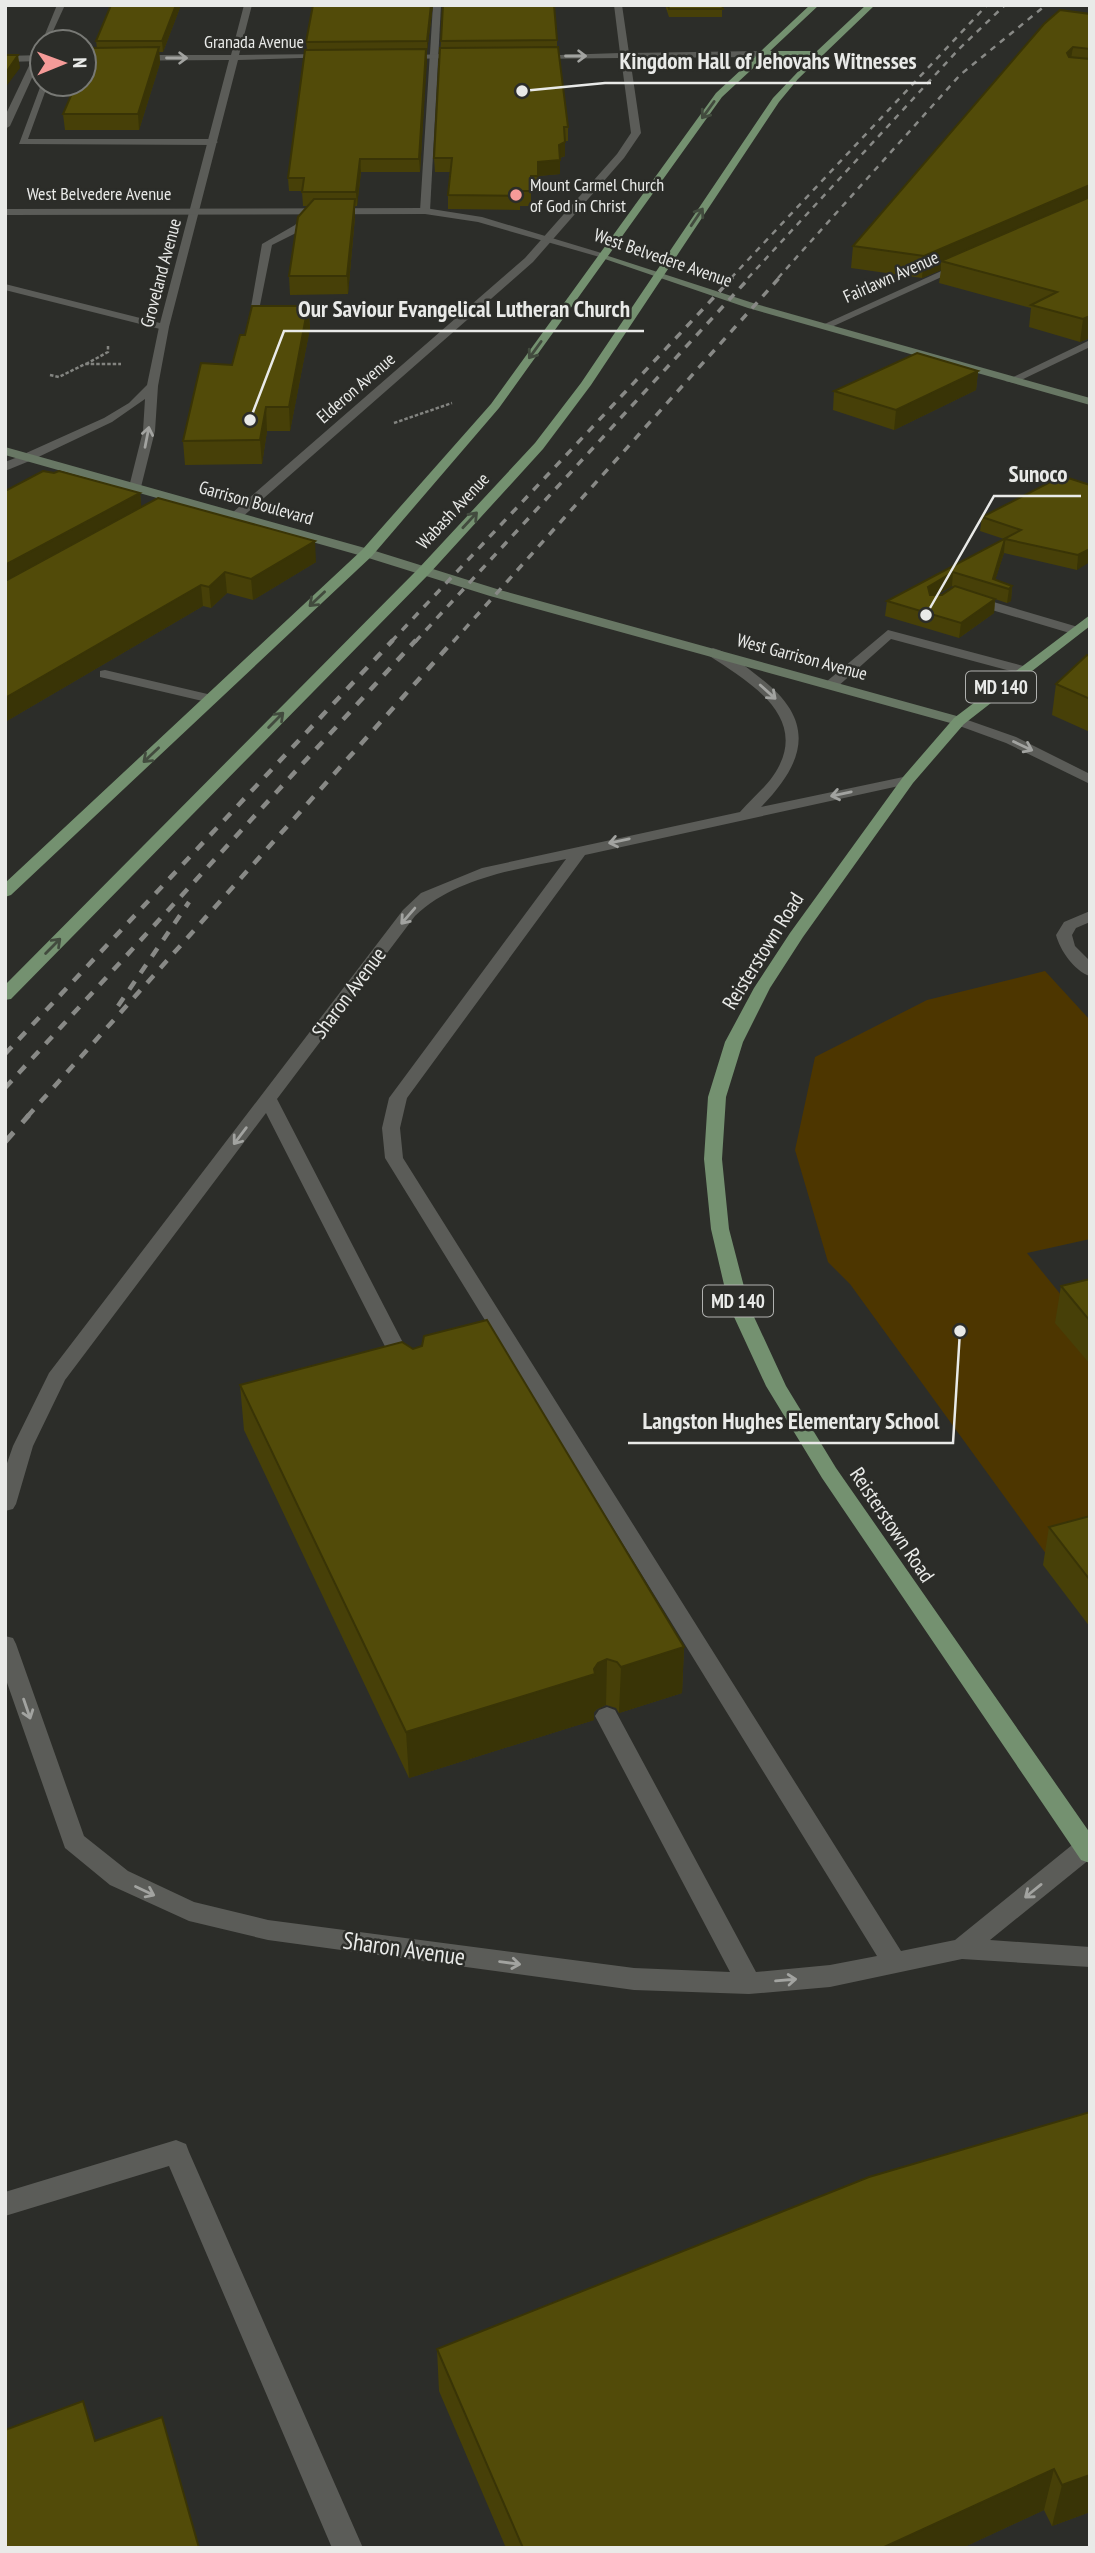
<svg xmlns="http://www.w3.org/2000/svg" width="1095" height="2553" font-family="'PT Sans Narrow',sans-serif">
	<rect width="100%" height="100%" fill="#2c2d29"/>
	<path fill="#4d3600" d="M1045,971L1090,1020V1239L1027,1253L1079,1317L1090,1364V1551L1052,1562L850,1284L828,1262L795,1150L815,1057L927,1000Z"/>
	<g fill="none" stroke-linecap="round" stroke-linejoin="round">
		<g stroke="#838480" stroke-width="2.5" stroke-dasharray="3.5 2" stroke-linecap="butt">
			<path d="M86,364L108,352V345"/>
			<path d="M50,375L59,377L85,364H121"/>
			<path d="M394,423L452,403"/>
		</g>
		<g fill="#5b5c58" fill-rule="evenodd">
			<path d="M57,5H65L48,42L41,44Z"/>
			<path d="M433,5H441L430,211L425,214L420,211Z"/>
			<path d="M42,44V56L10,126L5,129V116L38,47Z"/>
			<path d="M42,82L48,84L28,139H213L218,142L213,145L19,144Z"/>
			<path d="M308,209L316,211L302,230L272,245L260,305L251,307L262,244L295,225Z"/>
			<path d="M5,284L168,325L169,327L164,330L5,290Z"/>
			<path d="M970,595L1078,627L1080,630L1073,634L965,602V596Z"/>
			<path d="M888,630L1027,667L1029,670L1022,674L891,639L836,688H826V682Z"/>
			<path d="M713,648C729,652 746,667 759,677C816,720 807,760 761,807L908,776L915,780L908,784L585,855L407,1098L400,1128L403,1158L901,1951L955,1940L1077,1841L1090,1840V1859L990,1940L1090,1947V1967L962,1959L830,1987L749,1994L634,1990L268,1940L189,1921L110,1885L65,1848L5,1677V1636L13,1638L16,1644L84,1836L128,1871L194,1902L268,1920L634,1968L730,1972L595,1716L599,1710L607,1707L615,1710L756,1972L830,1965L877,1956L385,1158L382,1128L389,1098L566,859C514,870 455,878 415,916L277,1099L415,1366L412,1371L405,1373L395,1366L266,1113L65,1380L33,1446L16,1504L13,1509L5,1511V1469L13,1446L49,1373L403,910L421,893L482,868L740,812C751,799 764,789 773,776C813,718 749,682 708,655L706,652Z"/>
			<path d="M105,670L216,696L218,699L211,703L100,677V671Z"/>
			<path d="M1090,911V922L1076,928L1072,935L1075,946L1090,961V976C1074,971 1060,950 1056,935L1064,922Z"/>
			<path d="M176,2140L186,2144L189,2152L363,2548H332L169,2166L5,2216V2192Z"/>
		</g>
		<g fill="#5b5c58" fill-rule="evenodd">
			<path d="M244,5H252L239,55L328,54L332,57L238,60L169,327L158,386L155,431L141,487L135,491L129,487L143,431L145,399L112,422L32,460H24V454L104,418L129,403L147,385L159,327L229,60L84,61V55H231Z"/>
			<path d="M614,5H622L629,53L759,51L763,54L759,57L630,58L641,133L624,158L533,262L240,519H232V513L525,258L617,154L631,133L621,58L533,59L529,56L620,53Z"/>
			<path d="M464,53L467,58L400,59L396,56Z"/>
			<path d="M42,55V61L5,62V56Z"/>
			<path d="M959,263L968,265L827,329L818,327Z"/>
			<path d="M1090,340V347L1015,383L1005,381Z"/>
			<path d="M959,717L1016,737L1090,774V784L1006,743L954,724L952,721Z"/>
		</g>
		<g fill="#5b5c58" fill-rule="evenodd">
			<path d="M425,208L482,217L608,255L603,258L478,222L425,214L5,215V209Z"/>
			<path d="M28,453L34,457L32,460L5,471V462Z"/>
		</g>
		<g fill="#687764" fill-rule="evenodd">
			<path d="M599,253L756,304L1090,398V405L748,308L599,257Z"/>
			<path d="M5,447L372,550L500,590L964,718L966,721L964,724H954L490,596L362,556L5,455Z"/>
		</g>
		<g fill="#749170" fill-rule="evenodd">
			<path d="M810,5H819L770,51H817L866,5H875L798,79L779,102L591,385L543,449L429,574L11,999L5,1000V985L419,568L535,443L581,383L773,98L812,57H765L722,97L499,408L372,556L11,895L5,897V883L362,550L491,404L716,93L756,56V52L761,51Z"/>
			<path d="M1090,615V626L964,724L913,783L803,937L770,988L743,1042L726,1097L722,1159L729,1229L749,1306L786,1386L836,1468L1090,1833V1863L1081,1860L822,1478L766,1386L729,1306L711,1229L704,1159L708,1097L725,1042L754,988L790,933L903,777L954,718Z"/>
		</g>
		<g stroke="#888986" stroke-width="2.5" stroke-dasharray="6 6" stroke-linecap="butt">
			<path d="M731,278L987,5"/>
			<path d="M748,278L959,49L1005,5"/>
			<path d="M778,278L960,75L1046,5"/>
		</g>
		<g stroke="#888986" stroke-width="3.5" stroke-dasharray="8 8" stroke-linecap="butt">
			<path d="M391,642L733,277"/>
			<path d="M415,642L750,277"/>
			<path d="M453,642L780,277"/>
		</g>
		<g stroke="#888986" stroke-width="4.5" stroke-dasharray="10 10" stroke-linecap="butt">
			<path d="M118,1006L189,902"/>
			<path d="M5,1054L393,640"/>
			<path d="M5,1088L416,640"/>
			<path d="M27,1117L454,640"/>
		</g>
		<path stroke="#888986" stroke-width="5" stroke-dasharray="13 13" stroke-linecap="butt" d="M5,1142L29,1115"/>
	</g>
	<g fill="#474008" fill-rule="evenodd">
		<path d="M181,5L163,52H159L160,63L139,130H65L63,114L97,48L96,41Z"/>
		<path d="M433,5L427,51L420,172H361L357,206H355V217L348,294L290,295L289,276L308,206H303L302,191H289L288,178L307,50L306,42Z"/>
		<path d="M665,5H722V17H669Z"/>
		<path d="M1090,14V338L1080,342L1029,327L1031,308L939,283L941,270L922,278L851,268L853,246Z"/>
		<path d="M557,40V47L568,127V141H565V156L560,158V174L538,176V190H531V206H520V210L448,209V195L450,172H435L434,158L441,41Z"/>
		<path d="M308,306L310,328L290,431H267L262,464L185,465L183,441L232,365L245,335Z"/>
		<path d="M978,371L976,390L894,430L833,410L834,391Z"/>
		<path d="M1090,485L1077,570L1004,553L995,580L1012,586L1011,601L1007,603L995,599L994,613L959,638L885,616L887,601L1004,539L980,531L982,517ZM952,586L954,587L942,595H937Z"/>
		<path d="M5,491L140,493L141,506L316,562L253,600L227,593L211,608L203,606L5,722Z"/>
		<path d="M1090,656V732L1052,715L1056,684Z"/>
		<path d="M1090,1279V1364L1055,1323L1061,1286Z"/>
		<path d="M240,1385L684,1647L682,1693L619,1713L616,1708L606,1705L597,1709L594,1712V1720L409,1778L244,1430Z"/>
		<path d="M1090,1516V1627L1043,1565L1049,1527Z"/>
		<path d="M869,2177L1090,2512L1052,2526L1044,2510L962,2548H506L439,2391L437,2349Z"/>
	</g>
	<g fill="#393406">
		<path d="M176,5H181L163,52L162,41Z"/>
		<path d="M431,5H433L427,51V41Z"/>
		<path d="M159,47L160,63L139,130L138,114Z"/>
		<path d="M1073,47L1070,65L1067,53Z"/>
		<path d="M426,49L427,61L420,172L419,159Z"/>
		<path d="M18,55L20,68L5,88V74Z"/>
		<path d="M565,142V156L559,158V145Z"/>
		<path d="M360,159L361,172L357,206L356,192Z"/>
		<path d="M560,160V174L538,176V162Z"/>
		<path d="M1090,185V205L941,261V270L922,278L924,256Z"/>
		<path d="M355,199V217L348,294L347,276Z"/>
		<path d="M308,306L310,328L290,431L289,407Z"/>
		<path d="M1090,316V338L1080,342L1083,319Z"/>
		<path d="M978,371L976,390L894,430L896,410Z"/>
		<path d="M266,407L267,431L262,464L260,440Z"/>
		<path d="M140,493L142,513L5,588V565Z"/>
		<path d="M1005,539L1004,553L994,584L993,579Z"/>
		<path d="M315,541L316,562L253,600L251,579Z"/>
		<path d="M1090,549V562L1077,570L1078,555Z"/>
		<path d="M225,572L227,593L211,608L209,587Z"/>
		<path d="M953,572L952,586L926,601L928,587Z"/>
		<path d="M201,585L203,606L5,722V698Z"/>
		<path d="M1012,586L1011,601L1007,603L1009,589Z"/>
		<path d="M995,599L994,613L959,638L961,623Z"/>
		<path d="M684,1647L682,1693L619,1713L621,1667Z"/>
		<path d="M607,1659L606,1705L597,1709L594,1712V1720L409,1778L406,1732Z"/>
		<path d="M1054,2469L1044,2510L962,2548H882Z"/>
		<path d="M1090,2475V2512L1052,2526L1062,2485Z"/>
	</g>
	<g fill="#524b09" stroke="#393406" stroke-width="2">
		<path d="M111,5H176L162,41H96Z"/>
		<path d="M313,5H431L427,41L306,42Z"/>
		<path d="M443,5H554L557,40L441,41Z"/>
		<path d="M668,5H722L723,9H669Z"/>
		<path d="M1060,10L1090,14V49L1073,47L1067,53L1069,57L1090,59V185L924,256L853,246L1044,24Z"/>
		<path d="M159,47L138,114H63L76,84H84V65L91,48Z"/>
		<path d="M558,47L568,127H564L565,142L559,145L560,160L538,162V176H531V191H520V196L448,195L452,158H434L440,48Z"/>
		<path d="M426,49L419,159H360L356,192H302L304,178H288L305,50Z"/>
		<path d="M5,55H18L5,74Z"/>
		<path d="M1090,197V316L1083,319L1031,305L1057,292L941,261Z"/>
		<path d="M314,199H355L347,276H289L298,217Z"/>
		<path d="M252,306H308L289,407H266L260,440L183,441L201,363L232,365L240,335H245Z"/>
		<path d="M917,353L978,371L896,410L834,391Z"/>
		<path d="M43,471L54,473L59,471L140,493L5,565V491Z"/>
		<path d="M1062,476L1090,485V549L1078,555L1005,539L993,579L1012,586L1009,589L953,572L928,587L930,595H942L955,586L995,599L961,623L887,601L1021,530L982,517Z"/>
		<path d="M158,498L315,541L251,579L225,572L209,587L201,585L5,698V581Z"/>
		<path d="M1087,655L1090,656V699L1056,684Z"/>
		<path d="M1090,1279V1321L1061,1286Z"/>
		<path d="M487,1320L684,1647L621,1667L617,1662L607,1659L598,1663L594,1669L595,1674L406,1732L240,1385L402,1342L413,1349L422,1346L424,1336Z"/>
		<path d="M1090,1516V1580L1049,1527Z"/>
		<path d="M1090,2112V2475L1062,2485L1054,2469L882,2548H523L437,2349L869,2177Z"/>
		<path d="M83,2401L95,2441L162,2417L199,2548H5V2430Z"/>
	</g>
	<defs><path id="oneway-shaft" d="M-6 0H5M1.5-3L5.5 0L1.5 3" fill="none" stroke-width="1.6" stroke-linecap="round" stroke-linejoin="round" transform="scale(1.75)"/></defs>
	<g stroke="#a2a3a0">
		<use href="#oneway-shaft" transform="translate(576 56)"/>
		<use href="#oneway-shaft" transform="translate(177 58)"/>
		<use href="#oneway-shaft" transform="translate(147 437) rotate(-79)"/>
		<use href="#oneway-shaft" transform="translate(768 692) rotate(42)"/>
		<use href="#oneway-shaft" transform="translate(1023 746) rotate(25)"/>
		<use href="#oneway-shaft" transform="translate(841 794) rotate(168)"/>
		<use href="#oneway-shaft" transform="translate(619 841) rotate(168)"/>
		<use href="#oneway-shaft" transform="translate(408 916) rotate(131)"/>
		<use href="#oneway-shaft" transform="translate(240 1136) rotate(127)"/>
		<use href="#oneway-shaft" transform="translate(27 1709) rotate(71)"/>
		<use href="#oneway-shaft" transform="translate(145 1891) rotate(25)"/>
		<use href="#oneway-shaft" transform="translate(1033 1891) rotate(141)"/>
		<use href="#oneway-shaft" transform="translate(510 1963) rotate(8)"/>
		<use href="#oneway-shaft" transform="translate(786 1980) rotate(-5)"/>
	</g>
	<g stroke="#424b3e">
		<use href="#oneway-shaft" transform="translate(708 110) rotate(126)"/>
		<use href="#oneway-shaft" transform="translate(697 217) rotate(-56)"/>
		<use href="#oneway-shaft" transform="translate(535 350) rotate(126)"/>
		<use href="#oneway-shaft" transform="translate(470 520) rotate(-47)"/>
		<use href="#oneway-shaft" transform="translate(317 599) rotate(137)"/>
		<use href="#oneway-shaft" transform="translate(276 720) rotate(-45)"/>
		<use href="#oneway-shaft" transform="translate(151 755) rotate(137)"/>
		<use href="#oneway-shaft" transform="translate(53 946) rotate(-45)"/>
	</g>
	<circle fill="#f59b98" stroke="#2c2d29" stroke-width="2.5" cx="516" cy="195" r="7"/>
	<g text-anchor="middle" stroke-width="5" stroke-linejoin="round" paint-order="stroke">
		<g font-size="18" fill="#e9eae8" stroke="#2c2d29">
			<text x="254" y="48">Granada Avenue</text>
			<text x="99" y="200">West Belvedere Avenue</text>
			<text transform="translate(663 258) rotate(19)" y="6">West Belvedere Avenue</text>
			<text transform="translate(161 273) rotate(-75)" y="6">Groveland Avenue</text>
			<text transform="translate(891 277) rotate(-24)" y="6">Fairlawn Avenue</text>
			<text transform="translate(356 388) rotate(-41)" y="6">Elderon Avenue</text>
			<text transform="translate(256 503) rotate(16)" y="6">Garrison Boulevard</text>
			<text transform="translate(453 511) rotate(-47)" y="6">Wabash Avenue</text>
			<text transform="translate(802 657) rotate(15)" y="6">West Garrison Avenue</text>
		</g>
		<g font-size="18" fill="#e9eae8" stroke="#2c2d29" text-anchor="start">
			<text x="530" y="191">Mount Carmel Church<tspan x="530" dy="21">of God in Christ</tspan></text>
		</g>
		<g fill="#2c2d29" stroke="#b0b1af" stroke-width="2">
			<rect x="966" y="671.5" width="70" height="31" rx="5"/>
			<rect x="703" y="1285.5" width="70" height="31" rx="5"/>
		</g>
		<g font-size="19" font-weight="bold" fill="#e9eae8">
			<text x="1001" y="694">MD 140</text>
			<text x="738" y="1308">MD 140</text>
		</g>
		<g font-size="21" fill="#e9eae8" stroke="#2c2d29">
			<text transform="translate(763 951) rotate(-58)" y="7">Reisterstown Road</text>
			<text transform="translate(349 993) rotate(-53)" y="7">Sharon Avenue</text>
			<text transform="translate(892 1525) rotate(56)" y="7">Reisterstown Road</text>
		</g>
		<g font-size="24" fill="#e9eae8" stroke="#2c2d29">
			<text transform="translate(404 1949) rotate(8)" y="8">Sharon Avenue</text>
		</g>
	</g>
	<path fill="none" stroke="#e9eae8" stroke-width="2.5" d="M522 91L605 83H931M250 420L284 331H644M926 615L994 496H1081M960 1331L953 1443H628"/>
	<g fill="#e9eae8" stroke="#2c2d29" stroke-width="2.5">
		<circle cx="522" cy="91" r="7"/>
		<circle cx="250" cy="420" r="7"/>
		<circle cx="926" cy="615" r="7"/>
		<circle cx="960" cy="1331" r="7"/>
	</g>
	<g font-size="23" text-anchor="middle" font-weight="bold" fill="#e9eae8" stroke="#2c2d29" stroke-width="5" stroke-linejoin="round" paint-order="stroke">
		<text x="768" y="69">Kingdom Hall of Jehovahs Witnesses</text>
		<text x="464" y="317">Our Saviour Evangelical Lutheran Church</text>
		<text x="1038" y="482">Sunoco</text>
		<text x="791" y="1429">Langston Hughes Elementary School</text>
	</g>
	<rect width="1095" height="2553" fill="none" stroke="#e9eae8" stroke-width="14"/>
	<g transform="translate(63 63) rotate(89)"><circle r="33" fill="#2c2d29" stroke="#787975" stroke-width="2"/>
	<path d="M0-5L12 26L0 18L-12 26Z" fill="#f59b98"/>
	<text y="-10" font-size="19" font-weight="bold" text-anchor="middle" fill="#e9eae8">N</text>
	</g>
</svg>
